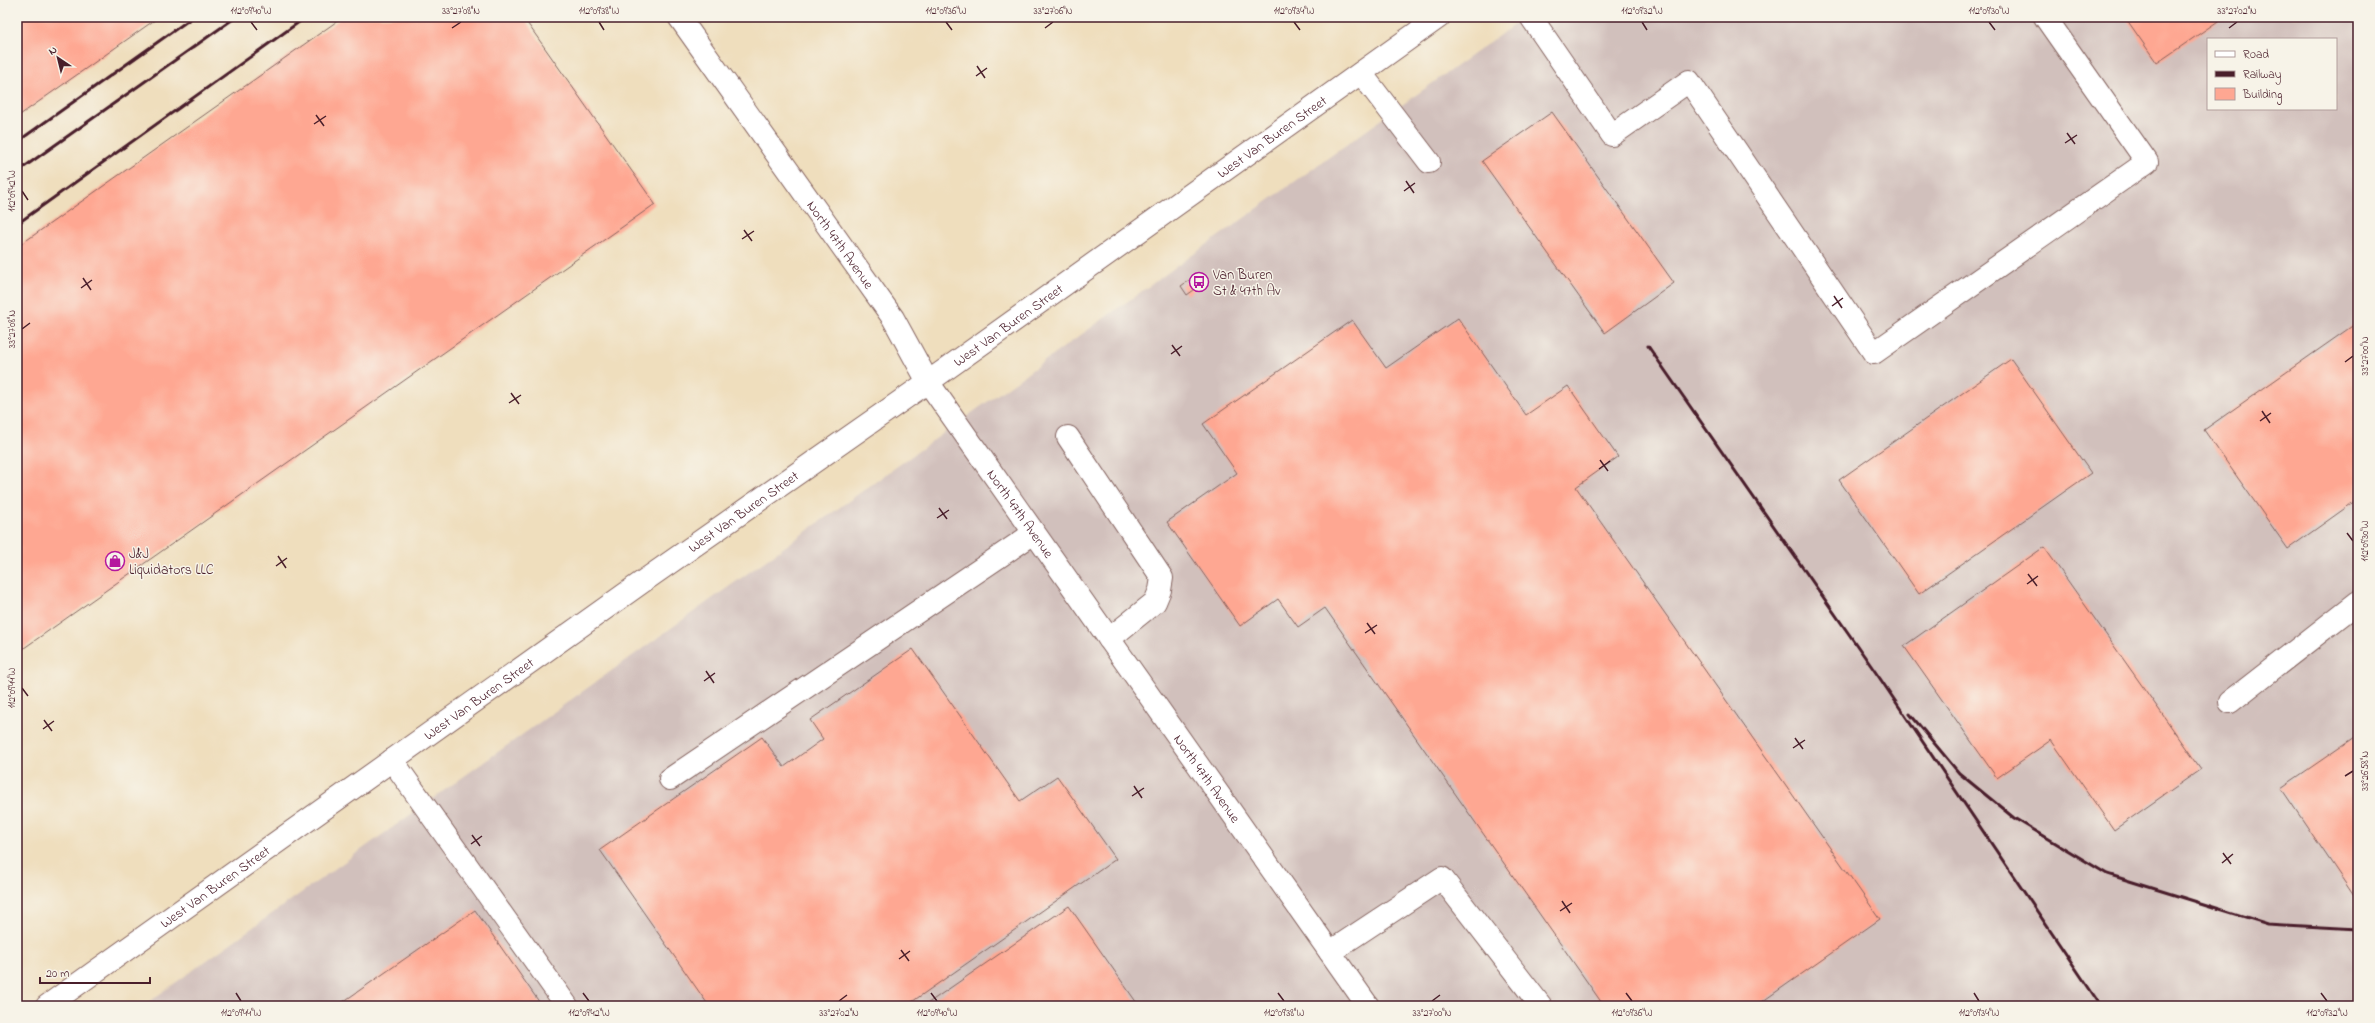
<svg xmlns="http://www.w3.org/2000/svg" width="2375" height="1023" font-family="'Indie Flower',sans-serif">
	<rect width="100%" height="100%" fill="#f7f3e8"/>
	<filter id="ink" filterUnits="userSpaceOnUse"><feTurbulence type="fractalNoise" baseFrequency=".025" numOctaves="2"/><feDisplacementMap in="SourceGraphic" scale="8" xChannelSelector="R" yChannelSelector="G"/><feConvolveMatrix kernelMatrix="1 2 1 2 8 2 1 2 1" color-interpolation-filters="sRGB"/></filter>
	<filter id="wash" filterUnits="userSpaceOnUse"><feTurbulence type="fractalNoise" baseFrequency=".012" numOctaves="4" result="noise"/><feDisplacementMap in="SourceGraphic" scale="16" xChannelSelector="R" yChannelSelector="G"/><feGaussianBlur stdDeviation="0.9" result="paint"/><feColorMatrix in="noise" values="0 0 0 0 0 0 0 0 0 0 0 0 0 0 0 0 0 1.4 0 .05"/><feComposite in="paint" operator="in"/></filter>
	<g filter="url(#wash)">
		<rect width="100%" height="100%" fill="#efdebd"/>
		<path fill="#d1c0bc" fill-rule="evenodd" d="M1525,17H2358V1006H143ZM2208,39H2336V109H2208Z"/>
		<g id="blocks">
			<g fill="#fea792">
				<path d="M17,17H159L17,117Z"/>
				<path d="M343,17H523L655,204L17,653V247Z"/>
				<path d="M2125,17H2224L2157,63Z"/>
				<path d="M1552,112L1674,283L1605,333L1482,161Z"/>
				<path d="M1199,273L1205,282L1187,295L1181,286Z"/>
				<path d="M1458,318L1526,415L1568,386L1618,457L1576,487L1880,919L1756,1006H1604L1325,608L1298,627L1278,599L1240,626L1167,522L1237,473L1203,424L1352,320L1386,368Z"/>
				<path d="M2358,322V499L2288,549L2204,430Z"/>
				<path d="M2011,359L2091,473L1919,594L1839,480Z"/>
				<path d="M2044,547L2201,769L2114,830L2051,740L1997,778L1904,646Z"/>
				<path d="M913,649L1020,801L1057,776L1116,859L906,1006H709L600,850L762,737L784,767L823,739L810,720Z"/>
				<path d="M2358,735V902L2281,788Z"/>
				<path d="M1069,906L1139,1006H924Z"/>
				<path d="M475,910L542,1006H337Z"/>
			</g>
		</g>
	</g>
	<g filter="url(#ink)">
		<use href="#blocks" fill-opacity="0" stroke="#84625e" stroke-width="1"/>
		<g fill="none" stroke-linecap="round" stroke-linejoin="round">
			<g stroke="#84625e" stroke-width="24">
				<g id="minor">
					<path id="s1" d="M679,17L893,318L928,382L1368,1006"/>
					<path d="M1531,17L1612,135L1689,81L1874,353L2147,162L2045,17"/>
					<path d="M1361,73L1429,162"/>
					<path d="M1068,437L1162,578L1160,590L1155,602L1109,639"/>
					<path d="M2230,702L2358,602"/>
					<path d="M392,760L567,1006"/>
					<path d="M670,779L1034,533"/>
					<path d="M1330,952L1442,878L1541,1006"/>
				</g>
			</g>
			<g stroke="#84625e" stroke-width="24">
				<g id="major">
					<path id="s2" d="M47,1006L645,580L928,382L1439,17"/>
				</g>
			</g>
			<use href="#minor" stroke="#fff" stroke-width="22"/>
			<use href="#major" stroke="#fff" stroke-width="22"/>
			<g stroke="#4a1f2b" stroke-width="3">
				<path d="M17,142L193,17"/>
				<path d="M17,172L236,17"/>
				<path d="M17,224L306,17"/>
				<path d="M1648,346L1881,680L2101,1006"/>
				<path d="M1910,714L1959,773L2014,818L2107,874L2268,924L2358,929"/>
			</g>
		</g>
	</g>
	<path fill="none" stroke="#4a1f2b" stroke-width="1.5" d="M251,22L257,30M599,22L604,30M946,22L952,30M1294,22L1300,30M1642,22L1647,30M1989,22L1995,30M452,28L461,22M1045,28L1053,22M2229,28L2237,22M977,66L985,78M976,76L987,68M316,115L324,126M314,124L326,116M2067,133L2075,144M2065,143L2077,135M1406,181L1414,193M22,191L28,200M1404,191L1415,183M744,230L752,241M742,239L754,231M83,278L91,290M81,288L92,280M1834,296L1842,308M1832,306L1843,298M22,329L30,323M1172,345L1180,356M1171,354L1182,346M2345,362L2353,356M511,393L519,404M509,403L521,395M2262,411L2270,423M2260,421L2271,413M1600,460L1608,471M1599,469L1610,461M939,508L947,519M937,518L949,510M2347,533L2353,541M278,556L286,568M276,566L287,558M2028,574L2037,586M2027,584L2038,576M1367,623L1375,634M1365,633L1377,625M706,671L714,683M704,681L715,673M22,688L28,696M44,720L52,731M43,729L54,721M1795,738L1803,749M1793,748L1805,740M2345,776L2353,771M1134,786L1142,798M1132,796L1144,788M472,835L480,846M471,844L482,836M2223,853L2231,864M2222,863L2233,854M1562,901L1570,913M1560,911L1572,903M901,950L909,961M899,959L910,951M236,993L241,1001M583,993L589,1001M931,993L937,1001M1278,993L1284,1001M1626,993L1632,1001M1974,993L1979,1001M2321,993L2327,1001M839,1001L847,995M1432,1001L1440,995"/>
	<defs>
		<g id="bus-ring" transform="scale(1)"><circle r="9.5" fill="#f7f3e8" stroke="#b5179e" stroke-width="1.5"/><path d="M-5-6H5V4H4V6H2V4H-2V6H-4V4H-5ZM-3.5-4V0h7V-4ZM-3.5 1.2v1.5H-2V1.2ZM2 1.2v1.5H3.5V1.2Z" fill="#b5179e"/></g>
		<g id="shop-ring" transform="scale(1)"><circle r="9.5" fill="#f7f3e8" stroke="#b5179e" stroke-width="1.5"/><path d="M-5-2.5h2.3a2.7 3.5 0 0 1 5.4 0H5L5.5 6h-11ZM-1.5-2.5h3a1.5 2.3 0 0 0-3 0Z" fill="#b5179e"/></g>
	</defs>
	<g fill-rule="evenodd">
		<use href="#bus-ring" x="1199" y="282"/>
		<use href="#shop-ring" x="115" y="561"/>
	</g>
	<g text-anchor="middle" stroke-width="3" stroke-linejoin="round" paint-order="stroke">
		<g font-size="14" fill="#4a1f2b" stroke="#f7f3e8">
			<text dy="5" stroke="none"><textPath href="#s2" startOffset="1502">West Van Buren Street</textPath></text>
			<text dy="5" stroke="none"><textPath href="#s1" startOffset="279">North 47th Avenue</textPath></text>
			<text dy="5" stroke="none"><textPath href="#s2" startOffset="1178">West Van Buren Street</textPath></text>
			<text dy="5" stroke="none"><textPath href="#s2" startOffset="854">West Van Buren Street</textPath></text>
			<text dy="5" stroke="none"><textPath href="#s1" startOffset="603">North 47th Avenue</textPath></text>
			<text dy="5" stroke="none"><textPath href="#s2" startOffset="530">West Van Buren Street</textPath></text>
			<text dy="5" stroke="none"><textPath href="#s1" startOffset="927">North 47th Avenue</textPath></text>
			<text dy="5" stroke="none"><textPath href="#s2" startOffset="206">West Van Buren Street</textPath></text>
		</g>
		<g font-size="14" fill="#4a1f2b" stroke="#f7f3e8" text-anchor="start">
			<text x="1213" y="279">Van Buren<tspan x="1213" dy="16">St &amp; 47th Av</tspan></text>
			<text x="129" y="558">J&amp;J<tspan x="129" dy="16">Liquidators LLC</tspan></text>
		</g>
	</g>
	<rect width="2375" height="1023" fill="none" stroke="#f7f3e8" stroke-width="44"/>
	<rect x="2207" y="38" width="130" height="72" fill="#f7f3e8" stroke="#b29e9c"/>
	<rect x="2215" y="51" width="20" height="6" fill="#ffffff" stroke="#b29e9c"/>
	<text x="2243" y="58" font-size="12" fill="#4a1f2b">Road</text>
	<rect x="2215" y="71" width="20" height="6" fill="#4a1f2b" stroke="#b29e9c"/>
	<text x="2243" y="78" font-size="12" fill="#4a1f2b">Railway</text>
	<rect x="2215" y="88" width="20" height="12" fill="#fea792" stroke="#b29e9c"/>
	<text x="2243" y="98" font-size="12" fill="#4a1f2b">Building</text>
	<g transform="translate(58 58) rotate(325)" stroke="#f7f3e8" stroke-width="3" paint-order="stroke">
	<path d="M0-3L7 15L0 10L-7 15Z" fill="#4a1f2b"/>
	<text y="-6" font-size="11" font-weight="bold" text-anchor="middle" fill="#4a1f2b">N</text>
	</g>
	<path d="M40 977v6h110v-6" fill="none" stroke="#4a1f2b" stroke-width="2"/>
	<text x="46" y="977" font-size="12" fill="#4a1f2b" stroke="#f7f3e8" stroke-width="3" paint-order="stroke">20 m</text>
	<rect x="22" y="22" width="2331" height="979" fill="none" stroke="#4a1f2b" stroke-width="1.5"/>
	<g font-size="10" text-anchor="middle" fill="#4a1f2b">
		<text x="251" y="14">112°09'40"W</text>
		<text x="461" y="14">33°27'08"N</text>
		<text x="599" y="14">112°09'38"W</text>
		<text x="946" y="14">112°09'36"W</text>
		<text x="1053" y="14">33°27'06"N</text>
		<text x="1294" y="14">112°09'34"W</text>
		<text x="1642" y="14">112°09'32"W</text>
		<text x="1989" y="14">112°09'30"W</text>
		<text x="2237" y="14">33°27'02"N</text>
		<text transform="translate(11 191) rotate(-90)" y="4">112°09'42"W</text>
		<text transform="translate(11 329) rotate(-90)" y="4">33°27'08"N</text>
		<text transform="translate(2364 356) rotate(-90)" y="4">33°27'00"N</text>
		<text transform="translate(2364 541) rotate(-90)" y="4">112°09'30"W</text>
		<text transform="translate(11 688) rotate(-90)" y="4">112°09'44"W</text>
		<text transform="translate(2364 771) rotate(-90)" y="4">33°26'58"N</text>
		<text x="241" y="1016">112°09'44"W</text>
		<text x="589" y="1016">112°09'42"W</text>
		<text x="839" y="1016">33°27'02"N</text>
		<text x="937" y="1016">112°09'40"W</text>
		<text x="1284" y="1016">112°09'38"W</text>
		<text x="1432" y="1016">33°27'00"N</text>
		<text x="1632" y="1016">112°09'36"W</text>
		<text x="1979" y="1016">112°09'34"W</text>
		<text x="2327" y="1016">112°09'32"W</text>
	</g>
</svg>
